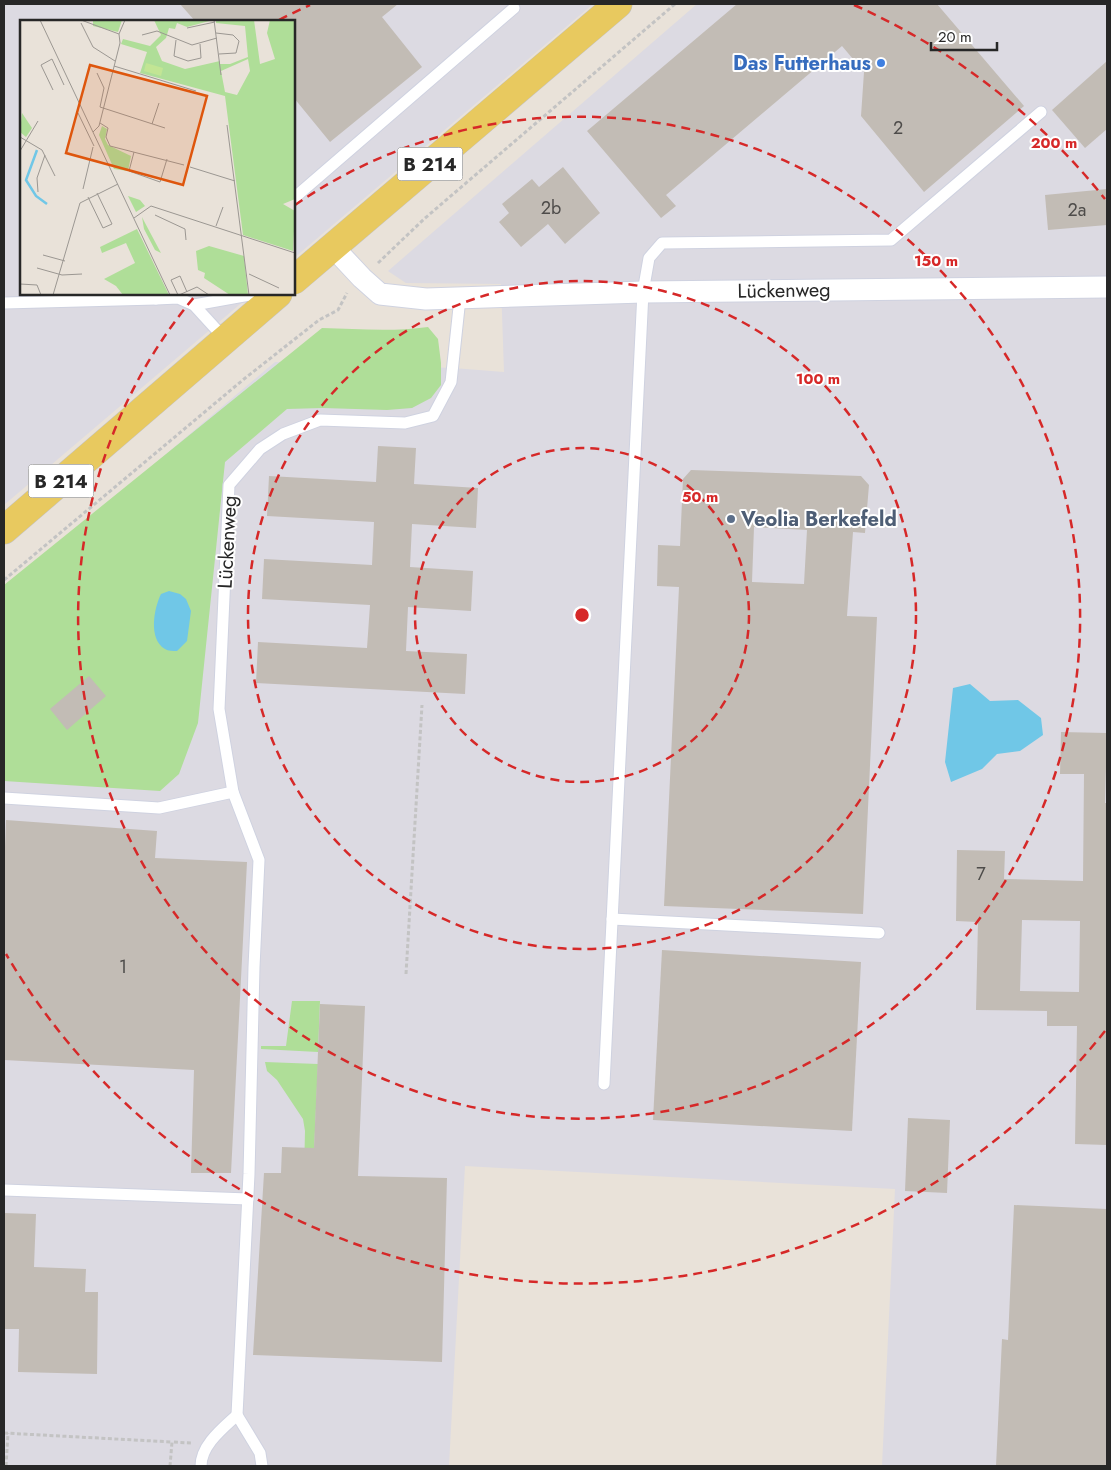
<svg xmlns="http://www.w3.org/2000/svg" width="1111" height="1470" font-family="Jost,sans-serif">
	<rect width="100%" height="100%" fill="#e9e2d9"/>
	<g fill="#dcdae2">
		<path d="M4,4H593L294,258V21H21V294H252L4,505Z"/>
		<path d="M697,4H1107V1466H882L895,1189L465,1166L449,1466H4V591L275,362L453,368L504,372L501,284L406,283L388,271Z"/>
	</g>
	<g fill="#afde98">
		<path d="M428,327L438,339L441,363V385L431,398L412,408L387,410L323,408L287,409L225,462L198,723L179,774L160,791L4,781V585L322,328C357,329 393,332 428,327Z"/>
		<path d="M292,1001H320L318,1052L261,1049V1046H286Z"/>
		<path d="M265,1062L318,1064L313,1174H304L305,1131L303,1119L277,1080L267,1071Z"/>
	</g>
	<g fill="#70c7e7">
		<path d="M169,591L180,594L186,599L191,611L187,641L177,651C173,651 168,651 165,649C148,639 154,608 161,594Z"/>
		<path d="M970,684L990,701L1018,700L1041,718L1043,735L1020,751L997,754L982,769L951,782L945,762L953,688Z"/>
	</g>
	<g fill="#c2bcb5" fill-rule="evenodd">
		<path d="M180,4H398L382,17L422,67L330,142L294,98V21H195Z"/>
		<path d="M737,4H937L1024,106L924,192L861,116L864,72L842,46L666,195L676,206L661,218L587,131Z"/>
		<path d="M1107,61V129L1085,148L1052,110Z"/>
		<path d="M563,167L600,213L565,244L548,224L521,247L499,222L509,213L502,204L532,179L539,187Z"/>
		<path d="M1107,189V225L1048,230L1045,195Z"/>
		<path d="M378,446L416,448L414,484L478,488L476,528L412,524L410,567L473,571L471,611L408,607L406,651L467,654L465,694L256,683L258,642L367,648L370,605L262,599L264,559L372,565L374,522L267,516L269,476L376,482Z"/>
		<path d="M691,470L861,476L869,485L865,533L853,532L847,616L877,617L863,914L664,906L679,587L657,586L658,545L680,546L683,479ZM754,527L807,530L804,584L752,582Z"/>
		<path d="M89,676L106,696L67,730L50,709Z"/>
		<path d="M1061,732L1107,733L1105,803H1107V1145L1075,1144L1077,1026H1047V1011L976,1010L978,922L956,921L957,850L1005,851L1004,879L1083,881L1084,774H1060ZM1022,920L1080,921L1079,992L1020,991Z"/>
		<path d="M6,820L157,831L155,858L247,862L231,1173H191L194,1070L4,1060V874Z"/>
		<path d="M662,950L861,962L852,1131L653,1120Z"/>
		<path d="M320,1004L365,1006L358,1176L447,1178L442,1362L253,1355L264,1173H281L282,1147L314,1148Z"/>
		<path d="M908,1118L950,1120L947,1193L905,1191Z"/>
		<path d="M1014,1205L1107,1209V1466H996L1002,1339L1008,1340Z"/>
		<path d="M4,1213L36,1214L34,1267L86,1269L85,1292H98L97,1374L18,1372L19,1329H4Z"/>
	</g>
	<g fill="none" stroke-linecap="round" stroke-linejoin="round">
		<g stroke="#cfd2e0" stroke-width="13">
			<g id="service">
				<path d="M294,198L514,8"/>
				<path d="M153,294L156,299L178,298L194,305L225,339"/>
				<path d="M4,303L156,299"/>
				<path d="M194,305L256,294"/>
				<path d="M4,798L159,808L233,792"/>
				<path d="M612,919L879,933"/>
				<path d="M604,1084L643,292L649,258L662,243L891,240L1041,112"/>
				<path d="M4,1190L248,1199"/>
				<path d="M237,1415L249,1174L254,967L259,860L233,792L219,709L229,485L260,449L283,434L320,420L405,423L433,416L451,382L460,298"/>
				<path d="M201,1466C201,1445 223,1428 237,1415L260,1453L262,1466"/>
			</g>
		</g>
		<g stroke="#cfd2e0" stroke-width="23">
			<path id="minor" d="M333,247L362,278L380,294L426,299L643,292L1107,287"/>
		</g>
		<g stroke="#c3c3c3" stroke-width="29">
			<g id="primary">
				<path d="M294,280L618,4"/>
				<path d="M4,530L278,294"/>
			</g>
		</g>
		<g stroke="#c3c3c3" stroke-width="3" stroke-dasharray="4 2.5" stroke-linecap="butt">
			<path d="M378,263L424,219L675,4"/>
			<path d="M4,580L244,379L319,320L338,310L347,293"/>
			<path d="M406,974L422,705"/>
			<path d="M4,1433L172,1442"/>
			<path d="M6,1466L8,1433"/>
			<path d="M170,1466L172,1442L191,1443"/>
		</g>
		<use href="#service" stroke="#fff" stroke-width="11"/>
		<use href="#minor" stroke="#fff" stroke-width="21"/>
		<use href="#primary" stroke="#e8c95f" stroke-width="28"/>
	</g>
	<g fill="none" stroke="#d62828" stroke-width="2.5" stroke-dasharray="9 6">
		<circle cx="582" cy="615" r="167"/>
		<circle cx="582" cy="615" r="334"/>
		<path d="M295 205A501 501 0 1 1 195 296"/>
		<path d="M1105 1031A668 668 0 0 1 6 954M279 20A668 668 0 0 1 310 5M854 5A668 668 0 0 1 1105 199"/>
	</g>
	<circle fill="#3f7fe0" stroke="#fff" stroke-width="2" cx="881" cy="63" r="5"/>
	<circle fill="#5c6f8a" stroke="#fff" stroke-width="2" cx="731" cy="519" r="5"/>
	<g text-anchor="middle" stroke-width="4" stroke-linejoin="round" paint-order="stroke">
		<g font-size="18" fill="#4e4c4a">
			<text x="898" y="134">2</text>
			<text x="551" y="214">2b</text>
			<text x="1077" y="216">2a</text>
			<text x="981" y="880">7</text>
			<text x="123" y="973">1</text>
		</g>
		<g fill="#fff" stroke="#686868" stroke-width="1">
			<rect x="397.5" y="147.5" width="65" height="33" rx="4"/>
			<rect x="28.5" y="464.5" width="65" height="33" rx="4"/>
		</g>
		<g font-size="19" font-weight="bold" fill="#272727">
			<text x="430" y="171">B 214</text>
			<text x="61" y="488">B 214</text>
		</g>
		<g font-size="20" font-weight="bold" fill="#366cbe" stroke="#fff" text-anchor="end">
			<text x="871" y="70">Das Futterhaus</text>
		</g>
		<g font-size="20" fill="#272727" stroke="#fff">
			<text transform="translate(784 290) rotate(-1)" y="7">Lückenweg</text>
			<text transform="translate(227 542) rotate(-87)" y="7">Lückenweg</text>
		</g>
		<g font-size="20" font-weight="bold" fill="#4e5e75" stroke="#fff" text-anchor="start">
			<text x="741" y="526">Veolia Berkefeld</text>
		</g>
	</g>
	<g transform="translate(20 20)">
		<rect width="275" height="275" fill="#e9e2d9"/>
		<path d="M73,0H102L98,12L73,6ZM134,0H193L167,7L157,3L155,9L149,8L146,18L136,27L142,41L165,49L200,41V44H210L228,37L225,6L196,3V0H234L240,44L255,39L247,13L250,0H275V179L263,184L275,191L273,231L223,215L205,76L120,53L127,32L101,24L103,19L130,26L141,15ZM228,39L230,51L217,75L205,72L201,51ZM2,93L12,108L6,117L0,112ZM82,106L87,109L85,119L88,125L111,136L108,151L94,149L79,115ZM108,176L120,180L125,186L116,192ZM122,197L124,201L141,233L135,230L124,209ZM117,209L149,275H103L96,266L84,259L115,243L106,223L82,233L80,227ZM189,226L224,236L228,275H210L184,258L185,253L178,250L176,231Z" fill="#afde98" fill-rule="evenodd"/>
		<path d="M126,43L143,48L141,56L124,51Z" fill="#c2e594"/>
		<path fill="none" stroke="#70c7e7" stroke-width="2.5" d="M17,130L6,160L16,176L27,184"/>
		<path fill="none" stroke="#9b9792" stroke-width="1" d="M20,0L150,275M61,0L99,14M194,0L201,55M61,3L73,27L95,41M167,8L195,2M196,13L213,15L219,21L216,33L199,34M122,15L137,11L172,25L197,18M156,20L154,36L168,41L181,38L180,24M94,46L176,71M77,53L84,68L80,87L145,108M33,70L21,45L32,39L44,65M58,93L74,126M80,103L88,108L86,117L90,126L164,145M132,104L139,83M207,105L229,275M73,112L79,106L100,23L99,14L105,0M0,117L22,130L35,156M0,131L18,101M114,132L109,151L140,162L147,139M170,147L215,161M63,169L73,127M18,172L17,158L25,135M68,177L83,208L92,204L77,173M135,195L165,209L166,220M114,198L131,186L275,233M196,206L203,187M23,235L45,241M17,248L42,255L62,254M229,254L259,268M0,264L17,265L21,275M33,275L60,183L98,164M158,275L151,260L160,256L167,272M159,275L177,267L189,275"/>
		<path fill="#de560d" fill-opacity="0.15" stroke="#de560d" stroke-width="2.5" d="M70,45L187,76L163,165L46,133Z"/>
		<rect width="275" height="275" fill="none" stroke="#272727" stroke-width="2.5"/>
	</g>
	<circle cx="582" cy="615" r="8" fill="#d62828" stroke="#fff" stroke-width="2.5"/>
	<g font-size="15" text-anchor="middle" font-weight="bold" fill="#d62828" stroke="#fff" stroke-width="4" stroke-linejoin="round" paint-order="stroke">
		<text x="1054" y="148">200 m</text>
		<text x="936" y="266">150 m</text>
		<text x="818" y="384">100 m</text>
		<text x="700" y="502">50 m</text>
	</g>
	<rect width="1111" height="1470" fill="none" stroke="#272727" stroke-width="10"/>
	<path d="M931 42v8h66v-8" fill="none" stroke="#272727" stroke-width="2.5"/>
	<text x="938" y="42" font-size="15" fill="#272727" stroke="#ffffff" stroke-width="4" paint-order="stroke">20 m</text>
</svg>
